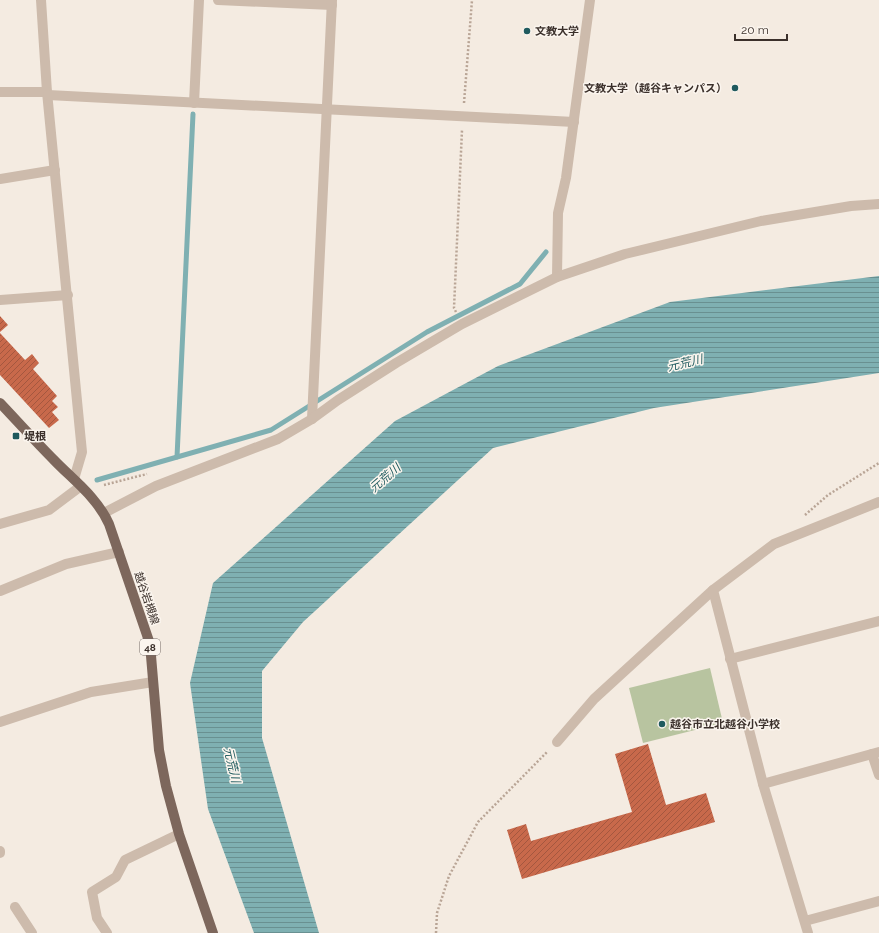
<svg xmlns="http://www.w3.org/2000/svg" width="879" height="933" font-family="Raleway,'Noto Sans JP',sans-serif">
	<defs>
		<pattern id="water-rules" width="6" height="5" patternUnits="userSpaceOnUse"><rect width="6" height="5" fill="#7fb0b2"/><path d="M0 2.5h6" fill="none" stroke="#699091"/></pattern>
		<pattern id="building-hatch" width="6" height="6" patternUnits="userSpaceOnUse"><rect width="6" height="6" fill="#c8694b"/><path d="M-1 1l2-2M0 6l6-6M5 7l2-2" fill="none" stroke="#a4573f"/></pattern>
	</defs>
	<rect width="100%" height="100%" fill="#f4ebe1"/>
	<path fill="#b8c4a0" d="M710,668L723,723L643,743L629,688Z"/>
	<path fill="url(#water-rules)" d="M879,276V373L654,408L493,448L303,622L262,671V738L319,933H254L208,809L190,683L213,583L395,421L498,366L670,302Z"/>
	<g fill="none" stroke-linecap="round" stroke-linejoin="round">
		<g stroke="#7fb0b2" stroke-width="5">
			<path d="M177,457L193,114"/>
			<path d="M97,480L271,430L427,332L520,284L546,252"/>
		</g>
	</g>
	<g fill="url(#building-hatch)">
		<path d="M0,316L8,325L0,332Z"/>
		<path d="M0,333L25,360L32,354L39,363L33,369L57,396L52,401L58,407L52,412L59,420L49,428L0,375Z"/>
		<path d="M648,744L666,805L706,793L715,822L522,879L507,830L526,824L531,841L632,812L615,754Z"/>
	</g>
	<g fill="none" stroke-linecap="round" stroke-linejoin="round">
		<g stroke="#b9a596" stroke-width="2.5" stroke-dasharray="2 2" stroke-linecap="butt">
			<path d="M464,103L472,0"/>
			<path d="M456,312L454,308L462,130"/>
			<path d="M104,485L147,474"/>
			<path d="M805,515L828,495L879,463"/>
			<path d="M436,933L437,913L449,876L478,822L548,751"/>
		</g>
		<g stroke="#cdbbac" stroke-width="10">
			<path d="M41,0L47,92L82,452L74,479"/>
			<path d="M218,0L332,5"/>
			<path d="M0,92H47"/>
			<path d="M48,95L574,122"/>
			<path d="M194,103L199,0"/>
			<path d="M0,179L55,170"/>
			<path d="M557,277L558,213L566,178L590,0"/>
			<path d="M0,300L68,295"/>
			<path d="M312,419L332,0"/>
			<path d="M104,513L156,486L278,439L312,419L338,400L396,363L462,324L557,277L625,254L761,221L851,206L879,204"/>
			<path d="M0,524L49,510L81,486"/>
			<path d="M0,591L66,564L119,552"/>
			<path d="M730,659L879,621"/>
			<path d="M0,722L91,692L153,682"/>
			<path d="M557,742L594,699L713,590"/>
			<path d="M872,754L879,775"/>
			<path d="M763,784L879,752"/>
			<path d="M0,851V853"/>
			<path d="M15,907L32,933"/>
			<path d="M805,921L879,901"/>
			<path d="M107,933L97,918L92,892L116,877L125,860L179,834"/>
			<path d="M808,933L763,784L713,590L774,544L879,502"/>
		</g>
		<path stroke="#7d675c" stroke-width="10" d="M0,403C18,422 35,441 53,459C73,480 97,497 109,524L150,644L159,750L166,786L179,834L213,933"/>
	</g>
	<g fill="#1f5a5e" stroke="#fbf5ee" stroke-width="1.5">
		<circle cx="527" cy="31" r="4"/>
		<circle cx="735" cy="88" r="4"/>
		<rect x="12" y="432" width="8" height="8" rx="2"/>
		<circle cx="662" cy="724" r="4"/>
	</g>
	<g text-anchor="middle" stroke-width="3" stroke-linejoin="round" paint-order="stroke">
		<rect fill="#fbf5ee" stroke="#756b66" stroke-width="1" x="140" y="639" width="20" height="16" rx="3"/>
		<g font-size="10" font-weight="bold" fill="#3b302b">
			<text x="150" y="651">48</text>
		</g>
		<g font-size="11" font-weight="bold" fill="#3b302b" stroke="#fbf5ee" text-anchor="start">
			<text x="535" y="35">文教大学</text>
			<text x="727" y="92" text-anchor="end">文教大学（越谷キャンパス）</text>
			<text x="24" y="440">堤根</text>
			<text x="670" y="728">越谷市立北越谷小学校</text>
		</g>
		<g font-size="11" fill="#3b302b" stroke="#fbf5ee">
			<text transform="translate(147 598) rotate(71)" y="4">越谷岩槻線</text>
		</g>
		<g font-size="12" font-style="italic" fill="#1f5a5e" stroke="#fbf5ee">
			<text transform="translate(685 363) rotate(-13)" y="4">元荒川</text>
			<text transform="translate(385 478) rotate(-41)" y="4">元荒川</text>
			<text transform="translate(232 765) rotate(77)" y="4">元荒川</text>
		</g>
	</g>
	<path d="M735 34v6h52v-6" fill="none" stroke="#3b302b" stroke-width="2"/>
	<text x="741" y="34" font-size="12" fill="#3b302b" stroke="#fbf5ee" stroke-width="3" paint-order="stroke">20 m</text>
</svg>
